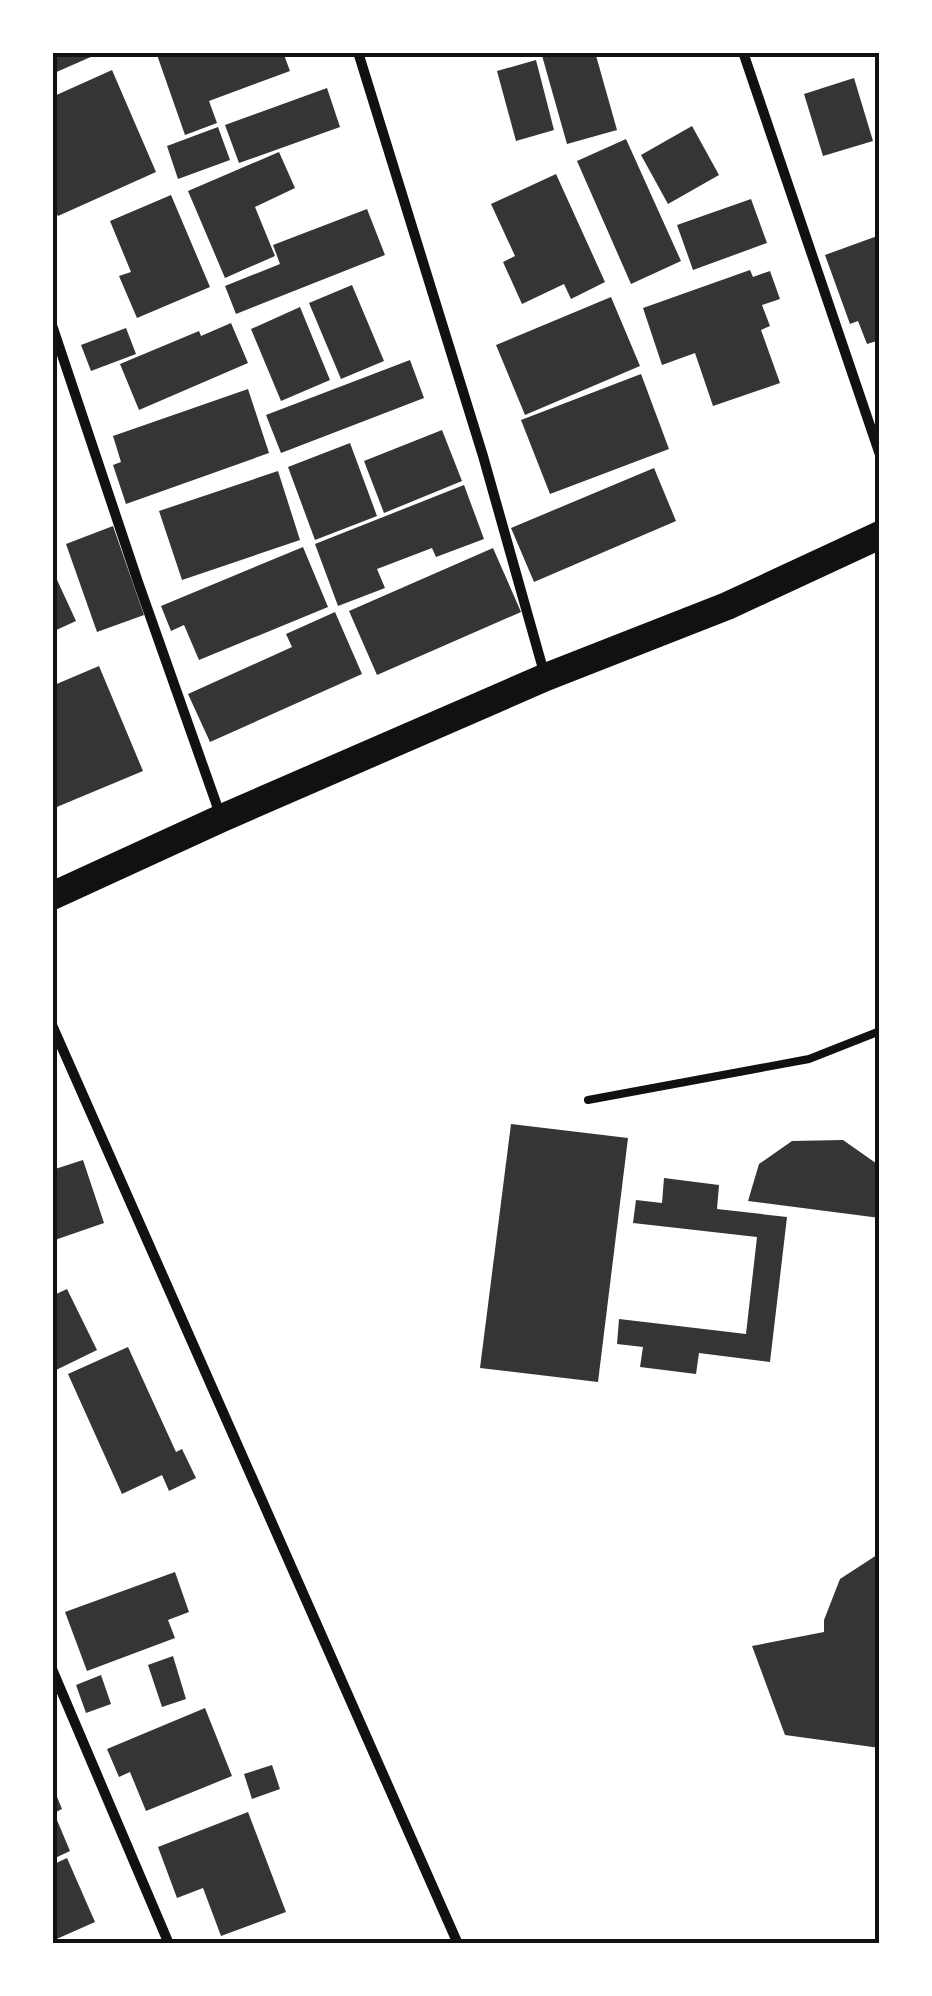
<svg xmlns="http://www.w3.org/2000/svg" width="932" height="1996" font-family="Jost,sans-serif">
	<rect width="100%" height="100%" fill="#fff"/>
	<g fill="#353535">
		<path d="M52,52H102L52,74Z"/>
		<path d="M156,52H283L290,71L209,101L217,123L185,135Z"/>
		<path d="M541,52H595L617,130L567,144Z"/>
		<path d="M536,60L554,130L516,141L497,71Z"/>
		<path d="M112,70L156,172L58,216L52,205V97Z"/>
		<path d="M854,78L873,141L823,156L804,94Z"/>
		<path d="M327,88L340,127L239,163L225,125Z"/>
		<path d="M692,126L719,175L668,204L641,155Z"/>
		<path d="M218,127L230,160L178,179L167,146Z"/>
		<path d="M626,139L681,261L631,284L577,161Z"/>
		<path d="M279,152L295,188L255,207L275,256L225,278L188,191Z"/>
		<path d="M556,174L605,282L571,299L564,284L522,304L503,262L515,256L491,204Z"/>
		<path d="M171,195L210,287L137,318L119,276L131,272L110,221Z"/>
		<path d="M751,199L767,243L693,270L677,225Z"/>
		<path d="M367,209L385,255L236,314L225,286L280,264L273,245Z"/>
		<path d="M880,235V340L867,344L858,321L850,324L825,255Z"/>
		<path d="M750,270L753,277L770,271L780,299L762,305L770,326L761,330L780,383L713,406L695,353L662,365L643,308Z"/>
		<path d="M352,285L384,361L341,379L309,303Z"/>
		<path d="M611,297L640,366L525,415L496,345Z"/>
		<path d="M300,307L330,380L281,401L251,329Z"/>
		<path d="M231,323L248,363L139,410L120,364L199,331L201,336Z"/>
		<path d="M126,328L136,354L91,371L81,345Z"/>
		<path d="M410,360L424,398L281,453L266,415Z"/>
		<path d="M641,374L669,449L550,494L521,420Z"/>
		<path d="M248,389L269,453L126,504L113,465L121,462L113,436Z"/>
		<path d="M442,430L462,481L384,513L364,461Z"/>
		<path d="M350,443L377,516L315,540L288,467Z"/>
		<path d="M654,468L676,521L534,582L511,528Z"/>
		<path d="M278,471L300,540L182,580L159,511Z"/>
		<path d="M464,485L484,539L436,557L432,548L377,569L385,588L338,606L315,544Z"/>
		<path d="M113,526L144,615L97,632L66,544Z"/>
		<path d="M303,547L328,607L199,660L184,625L171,631L161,606Z"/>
		<path d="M493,548L521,612L377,675L349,611Z"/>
		<path d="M52,569L76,621L52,632Z"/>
		<path d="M335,612L362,674L210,742L188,694L292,647L286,634Z"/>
		<path d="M99,666L143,771L52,809V686Z"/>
		<path d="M511,1124L628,1138L598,1382L480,1368Z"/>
		<path d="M843,1140L880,1166V1218L748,1201L759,1164L792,1141Z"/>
		<path d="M83,1160L104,1223L52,1241V1170Z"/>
		<path d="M664,1178L719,1185L717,1209L787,1217L770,1362L699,1353L696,1374L640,1367L643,1347L617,1344L619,1319L746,1334L757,1237L633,1223L636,1200L662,1203Z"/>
		<path d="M67,1289L97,1350L52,1372V1296Z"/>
		<path d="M128,1347L176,1452L182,1449L196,1478L169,1491L162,1475L122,1494L68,1374Z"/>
		<path d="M880,1553V1748L785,1735L752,1646L824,1632V1620L840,1579Z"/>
		<path d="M175,1572L189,1612L168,1620L175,1638L87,1671L65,1612Z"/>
		<path d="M173,1656L186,1699L162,1707L148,1665Z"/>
		<path d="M101,1675L111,1704L86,1713L76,1685Z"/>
		<path d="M205,1708L232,1776L146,1811L130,1772L119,1777L107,1749Z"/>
		<path d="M272,1765L280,1789L252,1799L244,1774Z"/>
		<path d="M53,1787L62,1809L54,1813L70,1851L53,1859Z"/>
		<path d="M248,1812L286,1912L221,1936L203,1888L177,1898L158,1847Z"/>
		<path d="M67,1858L95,1922L52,1941V1865Z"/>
	</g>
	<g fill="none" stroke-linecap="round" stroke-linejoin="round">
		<path stroke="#111" stroke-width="8" d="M588,1100L809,1059L880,1031"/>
		<g stroke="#111" stroke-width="10">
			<path d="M358,52L483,456L545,676"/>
			<path d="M743,52L880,455"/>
			<path d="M52,325L138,582L221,817"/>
			<path d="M52,1025L458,1944"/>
			<path d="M52,1669L169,1944"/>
		</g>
		<path stroke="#111" stroke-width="28" d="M52,896L222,818L546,677L727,606L880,535"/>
	</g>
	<rect width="932" height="1996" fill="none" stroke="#ffffff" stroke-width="110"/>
	<rect x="55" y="55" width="822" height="1886" fill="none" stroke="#111" stroke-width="4"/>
</svg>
